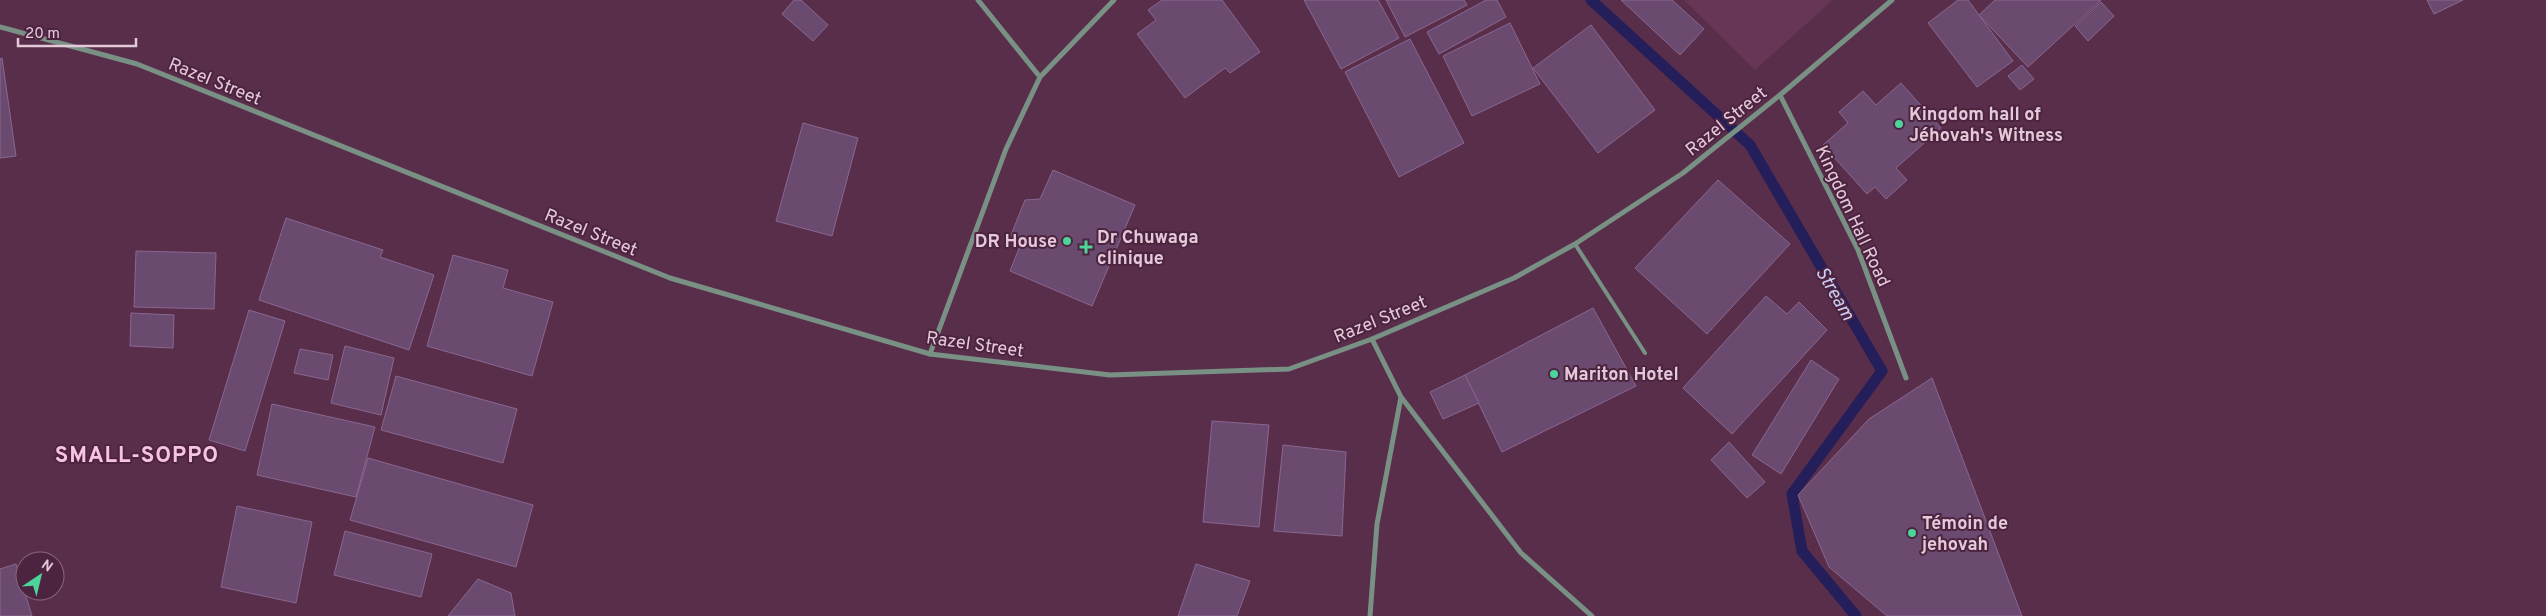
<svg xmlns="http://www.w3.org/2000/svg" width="2546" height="616" font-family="Overpass,sans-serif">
	<rect width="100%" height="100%" fill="#592e4a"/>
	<path fill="#673556" d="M1684,0H1833L1755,70Z"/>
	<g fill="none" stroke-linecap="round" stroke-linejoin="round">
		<path stroke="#241e5b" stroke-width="11" d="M1591,0L1750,145L1882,371L1792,494L1802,551L1856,616"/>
	</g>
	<g fill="#6b4a70" stroke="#8a6790">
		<path d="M794,0H801L828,25L813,41L782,14Z"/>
		<path d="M1162,0H1222L1260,52L1230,73L1225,68L1185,98L1137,34L1156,20L1148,10Z"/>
		<path d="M1304,0H1378L1399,38L1341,69Z"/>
		<path d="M1386,0H1464L1467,5L1405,37Z"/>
		<path d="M1486,0H1497L1506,17L1439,54L1427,32Z"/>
		<path d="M1621,0H1672L1704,29L1680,55Z"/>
		<path d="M1958,0H1968L2013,61L1977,87L1928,23Z"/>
		<path d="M1995,0H2101L2028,67L1979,15Z"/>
		<path d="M2427,0H2463L2434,14Z"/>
		<path d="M2101,2L2114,16L2088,41L2075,26Z"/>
		<path d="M1510,23L1540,84L1472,116L1443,56Z"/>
		<path d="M1591,25L1655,110L1598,153L1533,68Z"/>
		<path d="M1410,39L1464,143L1399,177L1345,72Z"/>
		<path d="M2,58L16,156L0,158V59Z"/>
		<path d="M2022,65L2034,79L2020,90L2008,76Z"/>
		<path d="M1901,83L1941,128L1896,168L1907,180L1886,199L1875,187L1867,194L1823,145L1848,123L1839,112L1863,91L1876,105Z"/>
		<path d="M803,123L858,138L832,236L776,221Z"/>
		<path d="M1053,170L1135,205L1092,306L1010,271L1020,246L1011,235L1025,200L1040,199Z"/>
		<path d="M1718,180L1790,244L1707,334L1635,268Z"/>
		<path d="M286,218L383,250L380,257L434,275L409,350L259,300Z"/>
		<path d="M136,251L216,253L214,309L134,307Z"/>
		<path d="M453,255L508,270L503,288L553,302L532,376L427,346Z"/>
		<path d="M1766,296L1787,314L1799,302L1827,330L1732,434L1683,388Z"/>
		<path d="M1593,308L1636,386L1502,452L1465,375Z"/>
		<path d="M249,310L285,321L245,451L209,440Z"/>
		<path d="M131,313L174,315L173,348L130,346Z"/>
		<path d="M345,346L394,358L381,415L331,403Z"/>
		<path d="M300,349L333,355L328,380L294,373Z"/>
		<path d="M1811,360L1839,379L1781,474L1752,455Z"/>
		<path d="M1465,375L1479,403L1443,419L1430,392Z"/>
		<path d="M396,376L517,409L503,463L381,430Z"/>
		<path d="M1932,378L2022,616H1887L1829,567L1798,495L1869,419Z"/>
		<path d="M272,404L375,427L356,497L257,475Z"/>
		<path d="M1212,421L1269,425L1259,527L1203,522Z"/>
		<path d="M1729,442L1765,482L1747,498L1711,460Z"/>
		<path d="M1283,445L1346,452L1342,536L1274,531Z"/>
		<path d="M368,458L533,505L516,567L350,520Z"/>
		<path d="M237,506L312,522L296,603L221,587Z"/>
		<path d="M345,531L432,554L421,597L334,575Z"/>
		<path d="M16,564L32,616H0V569Z"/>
		<path d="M1196,564L1250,581L1237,616H1178Z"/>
		<path d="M478,579L511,593L515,616H448Z"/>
	</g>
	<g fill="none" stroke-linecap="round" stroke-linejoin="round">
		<path stroke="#799185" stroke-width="4" d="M1575,244L1645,353"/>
		<g stroke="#799185" stroke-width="5">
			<path d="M978,0L1040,77"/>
			<path d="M0,27L137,64L670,278L930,354L1110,375L1289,369L1372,339L1514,278L1575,244L1683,173L1780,95L1892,0"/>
			<path d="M1780,95L1858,250L1906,378"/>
			<path d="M1372,339L1401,397L1521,553L1592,616"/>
			<path d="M930,354L1006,149L1040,77L1114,0"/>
			<path d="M1370,616L1377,524L1401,397"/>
		</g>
	</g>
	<g fill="#4cd49b" stroke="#4d243f" stroke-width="2">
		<circle cx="1899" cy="124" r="5"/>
		<circle cx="1067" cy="241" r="5"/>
		<path d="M1083.5 239.5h5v5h5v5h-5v5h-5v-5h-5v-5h5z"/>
		<circle cx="1554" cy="374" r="5"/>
		<circle cx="1912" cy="533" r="5"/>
	</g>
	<g text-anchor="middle" stroke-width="4" stroke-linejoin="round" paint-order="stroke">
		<g font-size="18" fill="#e4c9d9" stroke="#4d243f">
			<text transform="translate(215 81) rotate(22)" y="6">Razel Street</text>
			<text transform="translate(1726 121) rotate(-39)" y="6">Razel Street</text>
			<text transform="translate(1853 216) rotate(65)" y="6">Kingdom Hall Road</text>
			<text transform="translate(591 232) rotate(22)" y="6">Razel Street</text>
			<text transform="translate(1380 319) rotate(-22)" y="6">Razel Street</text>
			<text transform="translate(975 344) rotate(8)" y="6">Razel Street</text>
		</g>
		<g font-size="18" font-weight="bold" fill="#e4c9d9" stroke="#4d243f" text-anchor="start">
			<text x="1909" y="120">Kingdom hall of<tspan x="1909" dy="21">Jéhovah's Witness</tspan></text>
			<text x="1097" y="243">Dr Chuwaga<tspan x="1097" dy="21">clinique</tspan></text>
			<text x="1057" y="247" text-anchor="end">DR House</text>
			<text x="1564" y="380">Mariton Hotel</text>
			<text x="1922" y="529">Témoin de<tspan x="1922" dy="21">jehovah</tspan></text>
		</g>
		<g font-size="19" font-style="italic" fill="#cccef5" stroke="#4d243f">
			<text transform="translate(1836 293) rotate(60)" y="7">Stream</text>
		</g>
		<g font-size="22" font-weight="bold" letter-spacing="1" fill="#f8c3e3" stroke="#4d243f">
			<text x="137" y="462">SMALL-SOPPO</text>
		</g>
	</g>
	<g transform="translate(40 576) rotate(35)"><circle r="24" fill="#4d243f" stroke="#89667d"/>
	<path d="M0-4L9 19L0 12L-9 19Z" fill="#4cd49b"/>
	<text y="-8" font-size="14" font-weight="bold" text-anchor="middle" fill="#e4c9d9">N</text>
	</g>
	<path d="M18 38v8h118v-8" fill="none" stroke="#e4c9d9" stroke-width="2.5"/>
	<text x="25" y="38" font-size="15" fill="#e4c9d9" stroke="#4d243f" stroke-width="4" paint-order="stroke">20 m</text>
</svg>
